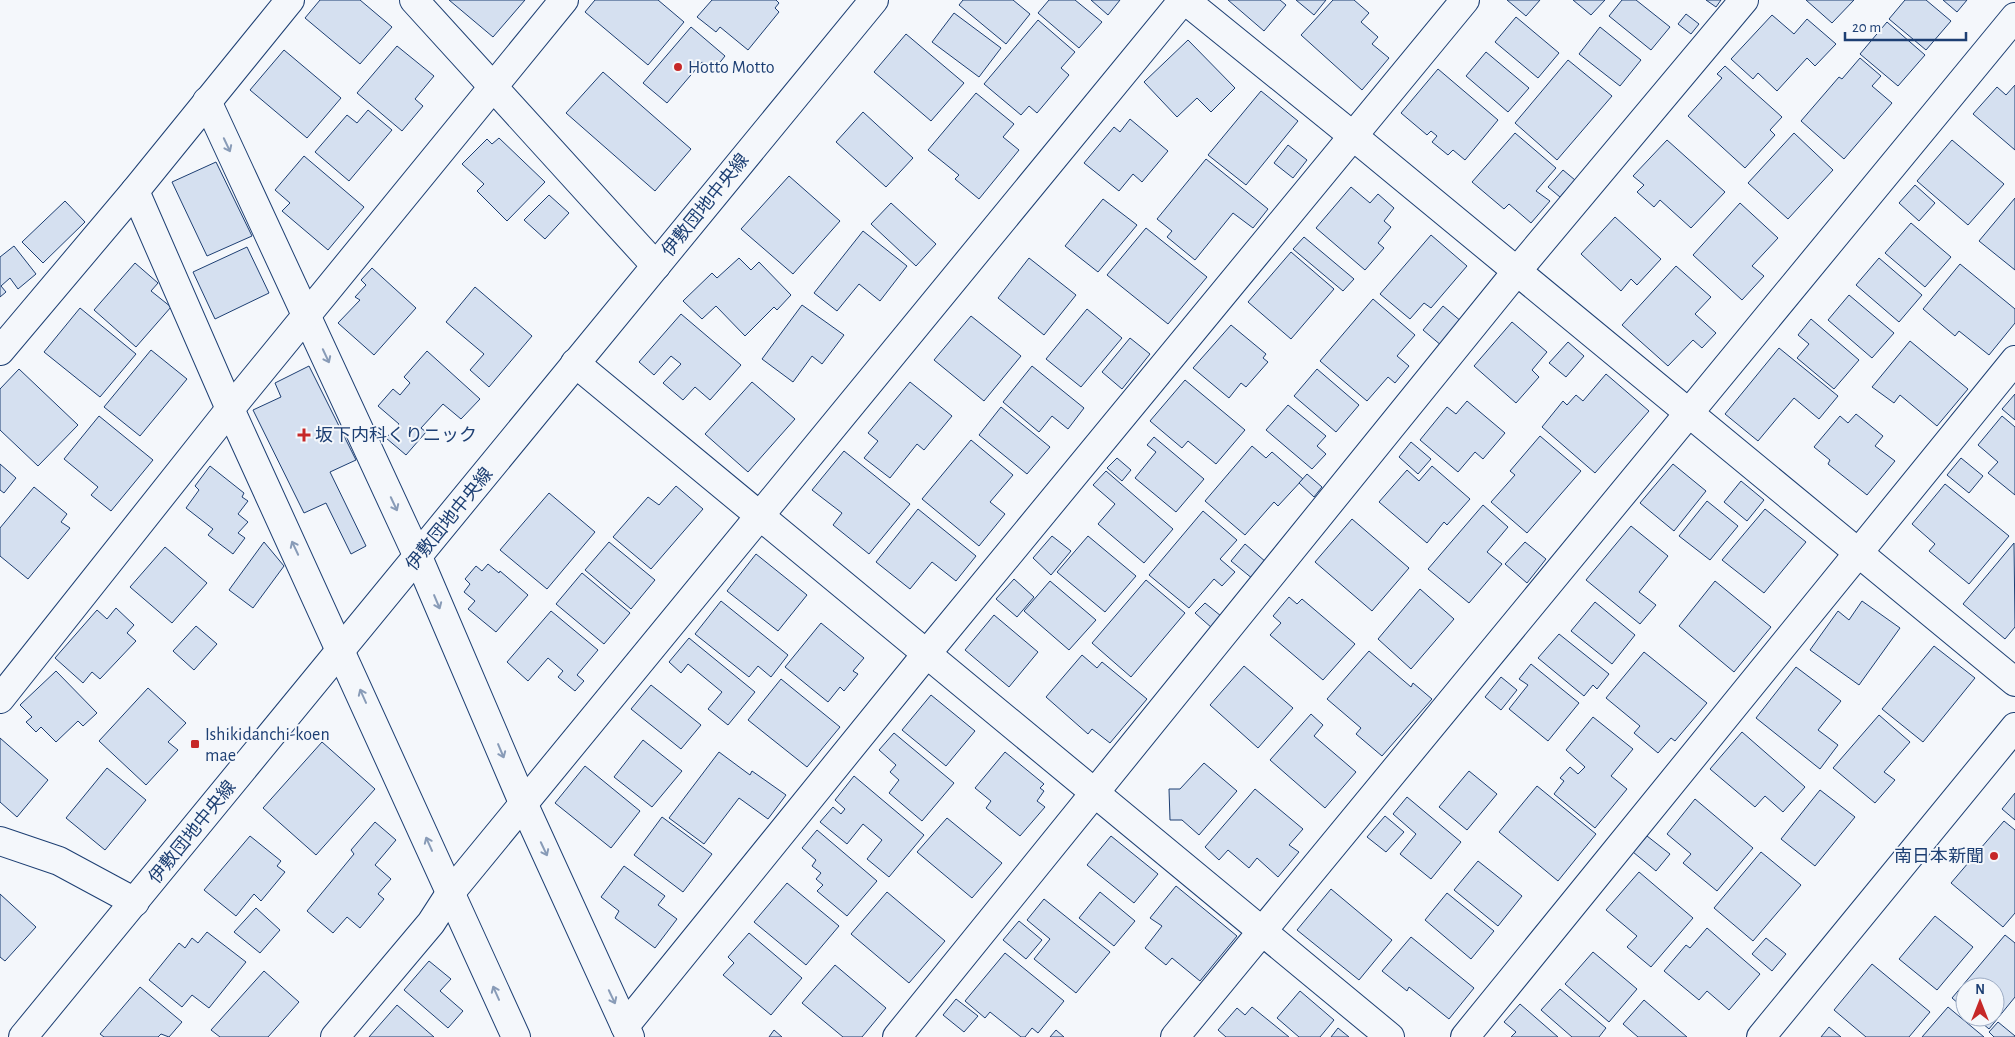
<svg xmlns="http://www.w3.org/2000/svg" width="2015" height="1037" font-family="'Alegreya Sans','Noto Sans JP',sans-serif">
	<rect width="100%" height="100%" fill="#f4f7fb"/>
	<g fill="#d5e0f0" stroke="#1d3f73">
		<path d="M320,0H360L392,27L360,64L305,18Z"/>
		<path d="M449,0H525L493,37Z"/>
		<path d="M595,0H658L684,22L648,65L585,12Z"/>
		<path d="M712,0H776L779,3L775,8L779,12L748,50L720,27L716,32L697,17Z"/>
		<path d="M963,0H1013L1030,14L1006,44L959,5Z"/>
		<path d="M1049,0H1075L1102,22L1079,48L1038,13Z"/>
		<path d="M1091,0H1120L1108,15Z"/>
		<path d="M1228,0H1280L1286,5L1264,31Z"/>
		<path d="M1296,0H1326L1314,15Z"/>
		<path d="M1333,0H1354L1369,13L1361,22L1378,37L1372,44L1389,58L1362,90L1301,35Z"/>
		<path d="M1507,0H1540L1526,16Z"/>
		<path d="M1573,0H1605L1591,15Z"/>
		<path d="M1622,0H1636L1670,27L1651,50L1609,16Z"/>
		<path d="M1706,0H1721L1716,7Z"/>
		<path d="M1806,0H1854L1832,23Z"/>
		<path d="M1905,0H1926L1951,21L1926,50L1889,19Z"/>
		<path d="M1943,0H1967L1957,12Z"/>
		<path d="M954,13L1001,48L979,77L932,42Z"/>
		<path d="M1686,14L1699,24L1691,34L1678,24Z"/>
		<path d="M1772,15L1794,34L1807,19L1836,44L1815,66L1807,58L1777,91L1758,73L1753,79L1731,59Z"/>
		<path d="M1516,17L1559,53L1538,78L1495,42Z"/>
		<path d="M1038,20L1075,52L1061,68L1069,75L1037,113L1029,106L1021,115L984,84Z"/>
		<path d="M1887,22L1925,55L1898,86L1860,54Z"/>
		<path d="M691,27L725,56L713,71L702,62L667,103L643,83Z"/>
		<path d="M1600,27L1641,60L1620,86L1579,54Z"/>
		<path d="M906,34L964,83L931,121L874,72Z"/>
		<path d="M1188,40L1235,88L1211,112L1197,98L1177,117L1144,82Z"/>
		<path d="M397,46L434,76L415,99L423,106L402,131L357,93Z"/>
		<path d="M284,50L341,98L307,138L250,90Z"/>
		<path d="M1486,52L1529,88L1508,112L1466,76Z"/>
		<path d="M1860,58L1881,76L1872,86L1892,103L1844,159L1801,121L1839,77L1842,79Z"/>
		<path d="M1568,60L1612,96L1557,160L1515,123Z"/>
		<path d="M1725,66L1782,117L1770,130L1775,135L1745,168L1688,116L1722,78L1717,74Z"/>
		<path d="M1438,69L1498,120L1465,160L1453,150L1448,155L1432,142L1437,136L1431,131L1427,135L1401,113Z"/>
		<path d="M603,72L691,149L655,191L566,113Z"/>
		<path d="M2015,85V150L1973,114L1997,87L2006,95Z"/>
		<path d="M1261,91L1298,121L1246,185L1208,155Z"/>
		<path d="M976,93L1014,124L1003,137L1019,150L979,199L955,179L959,175L928,150Z"/>
		<path d="M368,110L392,130L349,181L315,152L347,115L357,123Z"/>
		<path d="M863,112L913,158L886,187L836,142Z"/>
		<path d="M1130,119L1168,151L1142,182L1133,174L1119,191L1084,163L1114,127L1120,132Z"/>
		<path d="M1515,133L1556,168L1536,191L1550,201L1531,223L1509,204L1504,209L1472,182Z"/>
		<path d="M1794,133L1833,170L1788,219L1748,183Z"/>
		<path d="M499,138L545,182L507,221L477,191L484,184L462,164L487,139L492,144Z"/>
		<path d="M1667,140L1725,192L1691,228L1660,200L1654,207L1637,192L1644,185L1633,176Z"/>
		<path d="M1952,140L2004,184L1968,225L1917,181Z"/>
		<path d="M1288,145L1307,160L1293,178L1274,163Z"/>
		<path d="M304,156L364,207L328,250L282,211L290,203L275,190Z"/>
		<path d="M1206,159L1268,209L1253,228L1233,213L1195,260L1167,237L1172,231L1157,219Z"/>
		<path d="M216,162L252,236L207,256L172,182Z"/>
		<path d="M1563,170L1575,180L1560,197L1548,187Z"/>
		<path d="M789,176L840,221L793,274L741,229Z"/>
		<path d="M1915,185L1935,203L1919,221L1899,203Z"/>
		<path d="M1351,187L1370,203L1378,194L1394,208L1384,221L1391,227L1378,243L1384,248L1365,270L1316,228Z"/>
		<path d="M549,195L569,213L545,239L524,220Z"/>
		<path d="M2015,198V270L1979,241Z"/>
		<path d="M1103,199L1137,225L1098,272L1065,246Z"/>
		<path d="M65,201L85,222L43,263L22,242Z"/>
		<path d="M891,203L936,244L916,266L871,224Z"/>
		<path d="M1740,203L1778,238L1752,266L1764,276L1742,300L1693,255Z"/>
		<path d="M1615,217L1661,259L1637,285L1631,279L1621,291L1581,254Z"/>
		<path d="M1911,223L1951,257L1925,287L1885,253Z"/>
		<path d="M1146,228L1207,277L1168,324L1107,275Z"/>
		<path d="M863,231L907,266L880,301L859,284L837,311L814,293Z"/>
		<path d="M1431,235L1467,266L1431,308L1424,303L1410,319L1380,294Z"/>
		<path d="M1304,237L1354,279L1343,291L1293,249Z"/>
		<path d="M14,246L36,274L18,289L10,278L1,286L6,292L0,297V257Z"/>
		<path d="M247,247L269,293L215,319L193,272Z"/>
		<path d="M1291,252L1334,289L1291,339L1248,302Z"/>
		<path d="M739,258L751,270L759,262L791,295L777,310L774,307L745,336L716,306L702,319L683,301L712,273L717,278Z"/>
		<path d="M1029,258L1076,295L1044,335L998,298Z"/>
		<path d="M1879,258L1922,295L1899,322L1856,285Z"/>
		<path d="M135,263L158,283L151,291L171,307L136,347L94,310Z"/>
		<path d="M1960,264L2015,309V323L1989,355L1959,331L1955,336L1923,309Z"/>
		<path d="M1676,266L1711,297L1695,314L1716,333L1702,348L1693,340L1668,366L1622,325Z"/>
		<path d="M372,268L416,308L374,355L338,323L360,300L355,297L366,285L361,280Z"/>
		<path d="M475,287L532,336L489,387L470,370L484,354L446,322Z"/>
		<path d="M1849,295L1894,333L1872,358L1828,320Z"/>
		<path d="M1373,299L1415,335L1397,356L1409,366L1395,383L1388,377L1367,401L1320,361Z"/>
		<path d="M802,305L844,335L822,364L812,356L793,382L762,359Z"/>
		<path d="M1443,306L1462,322L1442,346L1423,330Z"/>
		<path d="M80,308L136,354L100,397L44,352Z"/>
		<path d="M1087,309L1122,338L1081,387L1046,359Z"/>
		<path d="M681,314L741,365L710,400L695,387L683,400L663,383L681,364L671,356L654,375L639,362Z"/>
		<path d="M971,316L1021,356L984,401L934,360Z"/>
		<path d="M1811,319L1859,360L1834,389L1797,358L1809,344L1798,335Z"/>
		<path d="M1512,322L1547,352L1532,370L1539,377L1516,403L1474,366Z"/>
		<path d="M1231,325L1266,354L1263,358L1268,362L1246,387L1241,383L1229,398L1193,368Z"/>
		<path d="M1130,338L1150,354L1122,389L1102,372Z"/>
		<path d="M1910,341L1968,389L1937,426L1900,395L1894,403L1872,387Z"/>
		<path d="M1568,342L1584,356L1566,377L1549,363Z"/>
		<path d="M1779,348L1838,396L1819,419L1794,398L1758,441L1725,414Z"/>
		<path d="M151,350L187,379L140,436L104,407Z"/>
		<path d="M427,351L480,399L461,419L443,404L421,428L426,432L406,455L386,438L399,424L378,406L393,389L400,395L410,383L404,377Z"/>
		<path d="M309,366L356,460L330,472L366,546L351,554L326,503L304,513L253,410L281,397L275,383Z"/>
		<path d="M1032,366L1084,408L1068,429L1052,416L1039,432L1003,402Z"/>
		<path d="M19,369L78,425L38,466L0,430V389Z"/>
		<path d="M1317,369L1359,405L1336,432L1294,396Z"/>
		<path d="M1606,374L1649,411L1595,473L1542,427L1563,401L1567,405L1576,395L1583,401Z"/>
		<path d="M1185,380L1245,430L1216,464L1188,441L1182,448L1150,421Z"/>
		<path d="M752,382L795,419L748,472L705,434Z"/>
		<path d="M910,382L952,416L924,450L917,444L890,478L864,458L878,441L868,433Z"/>
		<path d="M2015,394V420L2002,409Z"/>
		<path d="M1467,401L1505,433L1483,459L1475,452L1458,472L1420,440L1447,407L1456,414Z"/>
		<path d="M1288,405L1326,436L1317,446L1326,454L1312,469L1266,430Z"/>
		<path d="M1001,407L1050,447L1027,474L979,435Z"/>
		<path d="M1856,414L1883,436L1875,446L1895,461L1867,495L1828,464L1830,460L1814,447L1840,416L1848,423Z"/>
		<path d="M99,416L153,460L111,511L91,495L98,487L64,459Z"/>
		<path d="M2002,416L2015,427V495L1988,473L1998,462L1978,445Z"/>
		<path d="M1540,436L1581,471L1527,533L1491,502L1515,475L1510,471Z"/>
		<path d="M1154,437L1204,479L1176,512L1135,478L1156,452L1147,445Z"/>
		<path d="M971,440L1013,475L990,502L1005,514L979,546L922,499Z"/>
		<path d="M1411,442L1431,459L1418,474L1399,457Z"/>
		<path d="M1252,446L1266,458L1272,452L1303,479L1278,506L1274,502L1245,535L1205,501Z"/>
		<path d="M844,451L910,504L869,554L833,525L842,513L812,490Z"/>
		<path d="M1117,458L1131,470L1122,481L1107,468Z"/>
		<path d="M1961,458L1983,476L1969,493L1947,475Z"/>
		<path d="M0,464L16,478L4,493L0,490Z"/>
		<path d="M1673,464L1706,491L1674,531L1640,503Z"/>
		<path d="M210,466L244,493L242,497L248,501L238,514L248,522L238,533L245,538L233,554L208,535L213,529L186,508L199,490L195,486Z"/>
		<path d="M1432,466L1470,499L1447,525L1444,522L1427,543L1379,502L1407,470L1419,481Z"/>
		<path d="M1106,471L1173,529L1144,563L1098,524L1115,504L1093,485Z"/>
		<path d="M1307,474L1322,487L1314,497L1299,483Z"/>
		<path d="M1741,481L1764,500L1747,521L1724,502Z"/>
		<path d="M1945,484L2009,536L1969,584L1929,551L1935,544L1912,524Z"/>
		<path d="M676,486L703,509L651,569L613,537L648,497L659,505Z"/>
		<path d="M34,487L67,514L61,522L70,528L28,579L0,556V528Z"/>
		<path d="M549,493L595,532L547,589L500,550Z"/>
		<path d="M1707,501L1738,526L1710,560L1679,536Z"/>
		<path d="M1483,505L1508,527L1487,552L1502,564L1469,603L1428,569Z"/>
		<path d="M918,509L976,556L956,581L932,562L910,589L876,562Z"/>
		<path d="M1765,509L1806,542L1764,593L1722,560Z"/>
		<path d="M1203,511L1237,540L1220,559L1235,572L1222,586L1214,579L1189,608L1149,575Z"/>
		<path d="M1352,519L1409,568L1372,611L1315,562Z"/>
		<path d="M1631,526L1668,556L1639,592L1656,605L1640,624L1586,580Z"/>
		<path d="M1052,536L1071,551L1051,575L1033,558Z"/>
		<path d="M1088,536L1136,576L1105,612L1057,572Z"/>
		<path d="M264,542L284,566L253,608L229,590Z"/>
		<path d="M609,542L655,580L631,609L585,570Z"/>
		<path d="M1525,542L1546,559L1527,583L1505,564Z"/>
		<path d="M2014,543L2015,627L2005,639L1963,604Z"/>
		<path d="M1245,544L1266,562L1253,579L1231,561Z"/>
		<path d="M165,547L207,583L172,623L130,587Z"/>
		<path d="M756,554L807,595L778,631L727,591Z"/>
		<path d="M488,564L499,573L500,571L528,595L496,632L468,609L475,601L464,592L470,584L465,579L476,566L482,571Z"/>
		<path d="M582,573L630,613L604,644L556,604Z"/>
		<path d="M1014,579L1034,597L1017,617L996,599Z"/>
		<path d="M1146,580L1185,613L1131,677L1092,643Z"/>
		<path d="M1050,581L1096,620L1069,650L1024,611Z"/>
		<path d="M1715,581L1771,627L1734,672L1679,626Z"/>
		<path d="M1420,589L1454,619L1411,669L1378,639Z"/>
		<path d="M1289,597L1297,604L1302,599L1355,644L1323,680L1270,635L1281,623L1273,616Z"/>
		<path d="M721,601L788,655L771,677L758,666L749,677L695,634Z"/>
		<path d="M1862,601L1900,628L1859,685L1810,650L1838,611L1849,620Z"/>
		<path d="M1595,602L1635,635L1612,664L1571,631Z"/>
		<path d="M1205,603L1221,616L1212,628L1195,613Z"/>
		<path d="M116,608L134,625L127,633L136,641L100,679L92,672L83,683L55,658L97,610L107,619Z"/>
		<path d="M551,611L598,650L577,675L584,681L575,691L558,677L563,671L548,658L528,681L507,662Z"/>
		<path d="M994,615L1038,652L1009,687L965,650Z"/>
		<path d="M821,623L864,658L853,671L858,674L844,691L840,687L828,702L785,667Z"/>
		<path d="M196,626L217,644L194,670L173,651Z"/>
		<path d="M1559,634L1609,674L1597,689L1593,685L1584,696L1538,658Z"/>
		<path d="M689,638L755,692L728,725L708,709L722,692L688,664L681,673L669,662Z"/>
		<path d="M1934,646L1975,678L1923,742L1882,709Z"/>
		<path d="M1369,651L1411,687L1413,683L1432,699L1382,756L1356,734L1361,728L1327,699Z"/>
		<path d="M1644,652L1707,703L1675,741L1671,738L1658,753L1634,733L1640,726L1606,698Z"/>
		<path d="M1082,655L1097,668L1102,662L1147,699L1110,743L1092,729L1088,734L1046,697Z"/>
		<path d="M1531,664L1579,703L1548,741L1509,709L1528,685L1519,679Z"/>
		<path d="M1244,666L1293,708L1258,748L1210,705Z"/>
		<path d="M1796,667L1841,701L1818,730L1838,745L1820,769L1756,718Z"/>
		<path d="M56,671L97,713L83,726L78,721L56,742L41,727L36,732L26,722L32,717L20,705Z"/>
		<path d="M1501,677L1517,690L1501,710L1485,697Z"/>
		<path d="M781,679L840,727L807,767L748,720Z"/>
		<path d="M651,685L701,725L681,749L631,709Z"/>
		<path d="M148,688L186,723L168,742L178,750L146,785L99,741Z"/>
		<path d="M931,695L975,731L946,766L902,730Z"/>
		<path d="M1311,714L1323,725L1314,736L1356,772L1325,808L1270,760Z"/>
		<path d="M1879,715L1910,742L1884,772L1895,780L1875,803L1833,768Z"/>
		<path d="M1593,717L1633,749L1611,776L1627,789L1595,828L1554,794L1564,781L1560,778L1570,767L1578,774L1585,767L1566,750Z"/>
		<path d="M1742,732L1805,787L1783,812L1765,796L1755,807L1710,769Z"/>
		<path d="M894,733L954,783L922,821L889,793L899,780L890,772L896,765L879,750Z"/>
		<path d="M0,738L48,780L17,817L0,802Z"/>
		<path d="M643,740L682,771L652,807L614,777Z"/>
		<path d="M322,742L375,789L316,855L263,808Z"/>
		<path d="M719,752L750,775L752,771L786,795L768,819L739,798L704,844L669,818Z"/>
		<path d="M1005,752L1044,784L1040,788L1044,791L1037,801L1045,807L1020,836L986,808L991,801L975,788Z"/>
		<path d="M1204,763L1237,791L1199,835L1182,820H1170L1169,789H1180Z"/>
		<path d="M585,766L640,811L611,848L555,803Z"/>
		<path d="M107,768L146,800L105,850L66,818Z"/>
		<path d="M1469,771L1497,794L1467,830L1439,807Z"/>
		<path d="M854,776L924,835L889,877L867,859L882,840L863,824L847,844L820,822L833,807L841,814L845,809L835,800Z"/>
		<path d="M1537,786L1596,834L1558,881L1499,832Z"/>
		<path d="M1255,789L1303,829L1289,845L1299,852L1278,877L1257,858L1249,868L1228,850L1219,860L1205,847Z"/>
		<path d="M1820,790L1855,817L1815,866L1781,839Z"/>
		<path d="M2015,793V820L2002,809Z"/>
		<path d="M1407,797L1461,842L1431,879L1400,854L1416,834L1393,814Z"/>
		<path d="M1695,799L1753,848L1717,891L1683,863L1691,854L1667,834Z"/>
		<path d="M1385,816L1404,832L1386,852L1367,837Z"/>
		<path d="M662,817L712,854L683,892L634,855Z"/>
		<path d="M947,818L1002,863L972,898L917,852Z"/>
		<path d="M2004,821L2015,830V913L2003,927L1951,883Z"/>
		<path d="M375,822L396,840L375,865L391,879L378,894L384,899L360,928L347,917L333,933L307,911L354,854L351,850Z"/>
		<path d="M817,830L877,881L847,916L817,891L823,885L816,879L821,873L812,866L816,860L802,848Z"/>
		<path d="M250,836L281,861L277,866L285,872L261,901L254,894L236,916L204,890Z"/>
		<path d="M1111,836L1158,874L1134,903L1087,865Z"/>
		<path d="M1647,836L1670,854L1656,871L1633,852Z"/>
		<path d="M1761,852L1801,885L1753,941L1714,908Z"/>
		<path d="M1478,861L1522,896L1498,926L1454,890Z"/>
		<path d="M624,866L665,896L658,905L677,919L655,948L615,918L619,911L601,897Z"/>
		<path d="M1639,872L1693,918L1651,967L1627,947L1637,936L1606,910Z"/>
		<path d="M787,883L839,926L806,965L754,922Z"/>
		<path d="M1176,886L1237,936L1200,981L1172,958L1166,965L1145,948L1162,926L1150,918Z"/>
		<path d="M1331,889L1392,940L1359,980L1297,930Z"/>
		<path d="M887,892L945,941L909,983L851,934Z"/>
		<path d="M1100,892L1135,921L1114,946L1079,918Z"/>
		<path d="M1447,893L1494,931L1471,959L1425,920Z"/>
		<path d="M0,894L36,927L5,961L0,957Z"/>
		<path d="M1044,899L1110,952L1076,993L1034,959L1050,939L1027,920Z"/>
		<path d="M256,908L280,930L260,953L234,932Z"/>
		<path d="M1935,916L1973,947L1937,990L1899,959Z"/>
		<path d="M1019,921L1042,940L1026,959L1003,940Z"/>
		<path d="M1707,928L1760,974L1729,1010L1707,991L1699,1000L1664,971L1686,945L1690,948Z"/>
		<path d="M207,932L246,962L209,1008L192,995L182,1007L149,980L179,943L185,948L192,938L198,943Z"/>
		<path d="M749,933L802,978L771,1015L723,975L734,963L728,957Z"/>
		<path d="M2005,935L2015,943V997L1989,1029L1975,1017H1995V987H1965V1009L1952,998Z"/>
		<path d="M1411,937L1474,988L1449,1019L1409,987L1407,991L1382,971Z"/>
		<path d="M1766,938L1786,954L1772,971L1752,954Z"/>
		<path d="M1593,952L1637,989L1609,1022L1565,984Z"/>
		<path d="M1005,953L1064,1001L1038,1033L1032,1028L1025,1037H1021L990,1012L985,1018L965,1001Z"/>
		<path d="M429,961L451,979L440,991L463,1011L448,1028L404,990Z"/>
		<path d="M1872,964L1930,1012L1909,1037H1866L1834,1010Z"/>
		<path d="M835,965L886,1008L862,1037H843L802,1003Z"/>
		<path d="M264,971L299,1002L268,1037H220L211,1030Z"/>
		<path d="M140,987L182,1022L169,1037L161,1034L158,1037H104L100,1034Z"/>
		<path d="M1560,989L1606,1028L1599,1037H1572L1541,1010Z"/>
		<path d="M1300,991L1334,1020L1320,1037H1299L1277,1018Z"/>
		<path d="M956,999L978,1016L964,1032L943,1015Z"/>
		<path d="M1644,1000L1687,1037H1638L1623,1024Z"/>
		<path d="M1520,1004L1558,1037H1511L1516,1032L1504,1022Z"/>
		<path d="M397,1005L434,1037H369Z"/>
		<path d="M1252,1007L1289,1037H1226L1218,1030L1237,1008L1245,1015Z"/>
		<path d="M1948,1007L1984,1037H1922Z"/>
		<path d="M1998,1022L2015,1036V1037H1994L1989,1032Z"/>
		<path d="M1829,1027L1841,1037H1821Z"/>
		<path d="M1338,1028L1349,1037H1331Z"/>
		<path d="M774,1030L782,1037H769Z"/>
		<path d="M1056,1030L1064,1037H1050Z"/>
	</g>
	<g fill="none" stroke-linecap="round" stroke-linejoin="round">
		<g stroke="#1d3f73" stroke-width="30">
			<g id="street">
				<path d="M414,0L656,266"/>
				<path d="M1185,0L1353,136L2015,682"/>
				<path d="M207,101L418,557L524,805L630,1037"/>
				<path d="M135,191L230,409L516,1037"/>
				<path d="M0,351L135,191L290,0"/>
				<path d="M575,363L1390,1037"/>
				<path d="M0,699L230,409L564,0"/>
				<path d="M0,841L59,861L135,902"/>
				<path d="M625,1026L928,652L1465,0"/>
				<path d="M335,1037L431,923L451,892L1183,0"/>
				<path d="M897,1037L1517,271L1744,0"/>
				<path d="M1175,1037L2015,17"/>
				<path d="M1465,1037L2015,360"/>
			</g>
		</g>
		<g stroke="#1d3f73" stroke-width="30">
			<g id="secondary">
				<path d="M23,1037L874,0"/>
				<path d="M1761,1037L2015,727"/>
			</g>
		</g>
		<use href="#street" stroke="#f4f7fb" stroke-width="28"/>
		<use href="#secondary" stroke="#f4f7fb" stroke-width="28"/>
	</g>
	<defs><path id="oneway-shaft" d="M-6 0H5M1.5-3L5.5 0L1.5 3" fill="none" stroke-width="1.6" stroke-linecap="round" stroke-linejoin="round" transform="scale(1.25)"/></defs>
	<g stroke="#889bb7">
		<use href="#oneway-shaft" transform="translate(227 145) rotate(65)"/>
		<use href="#oneway-shaft" transform="translate(326 356) rotate(65)"/>
		<use href="#oneway-shaft" transform="translate(394 504) rotate(65)"/>
		<use href="#oneway-shaft" transform="translate(295 548) rotate(-115)"/>
		<use href="#oneway-shaft" transform="translate(437 602) rotate(67)"/>
		<use href="#oneway-shaft" transform="translate(363 696) rotate(-114)"/>
		<use href="#oneway-shaft" transform="translate(501 751) rotate(67)"/>
		<use href="#oneway-shaft" transform="translate(429 844) rotate(-114)"/>
		<use href="#oneway-shaft" transform="translate(544 849) rotate(65)"/>
		<use href="#oneway-shaft" transform="translate(496 993) rotate(-114)"/>
		<use href="#oneway-shaft" transform="translate(612 997) rotate(65)"/>
	</g>
	<g fill="#c62828" stroke="#f4f7fb" stroke-width="2">
		<circle cx="678" cy="67" r="5"/>
		<path d="M301.5 427.5h5v5h5v5h-5v5h-5v-5h-5v-5h5z"/>
		<rect x="190" y="739" width="10" height="10" rx="2.5"/>
		<circle cx="1994" cy="856" r="5"/>
	</g>
	<g text-anchor="middle" stroke-width="4" stroke-linejoin="round" paint-order="stroke">
		<g font-size="18" fill="#1d3f73" stroke="#f4f7fb" text-anchor="start">
			<text x="688" y="73">Hotto Motto</text>
			<text x="315" y="441">坂下内科くりニック</text>
			<text x="205" y="740">Ishikidanchi-koen<tspan x="205" dy="21">mae</tspan></text>
			<text x="1984" y="862" text-anchor="end">南日本新聞</text>
		</g>
		<g font-size="18" fill="#1d3f73" stroke="#f4f7fb">
			<text transform="translate(705 205) rotate(-51)" y="6">伊敷団地中央線</text>
			<text transform="translate(449 519) rotate(-51)" y="6">伊敷団地中央線</text>
			<text transform="translate(192 832) rotate(-51)" y="6">伊敷団地中央線</text>
		</g>
	</g>
	<g transform="translate(1980 1002)"><circle r="24" fill="#f4f7fb" stroke="#9eadc5"/>
	<path d="M0-4L9 19L0 12L-9 19Z" fill="#c62828"/>
	<text y="-8" font-size="14" font-weight="bold" text-anchor="middle" fill="#1d3f73">N</text>
	</g>
	<path d="M1845 32v8h121v-8" fill="none" stroke="#1d3f73" stroke-width="2.5"/>
	<text x="1852" y="32" font-size="15" fill="#1d3f73" stroke="#f4f7fb" stroke-width="4" paint-order="stroke">20 m</text>
</svg>
